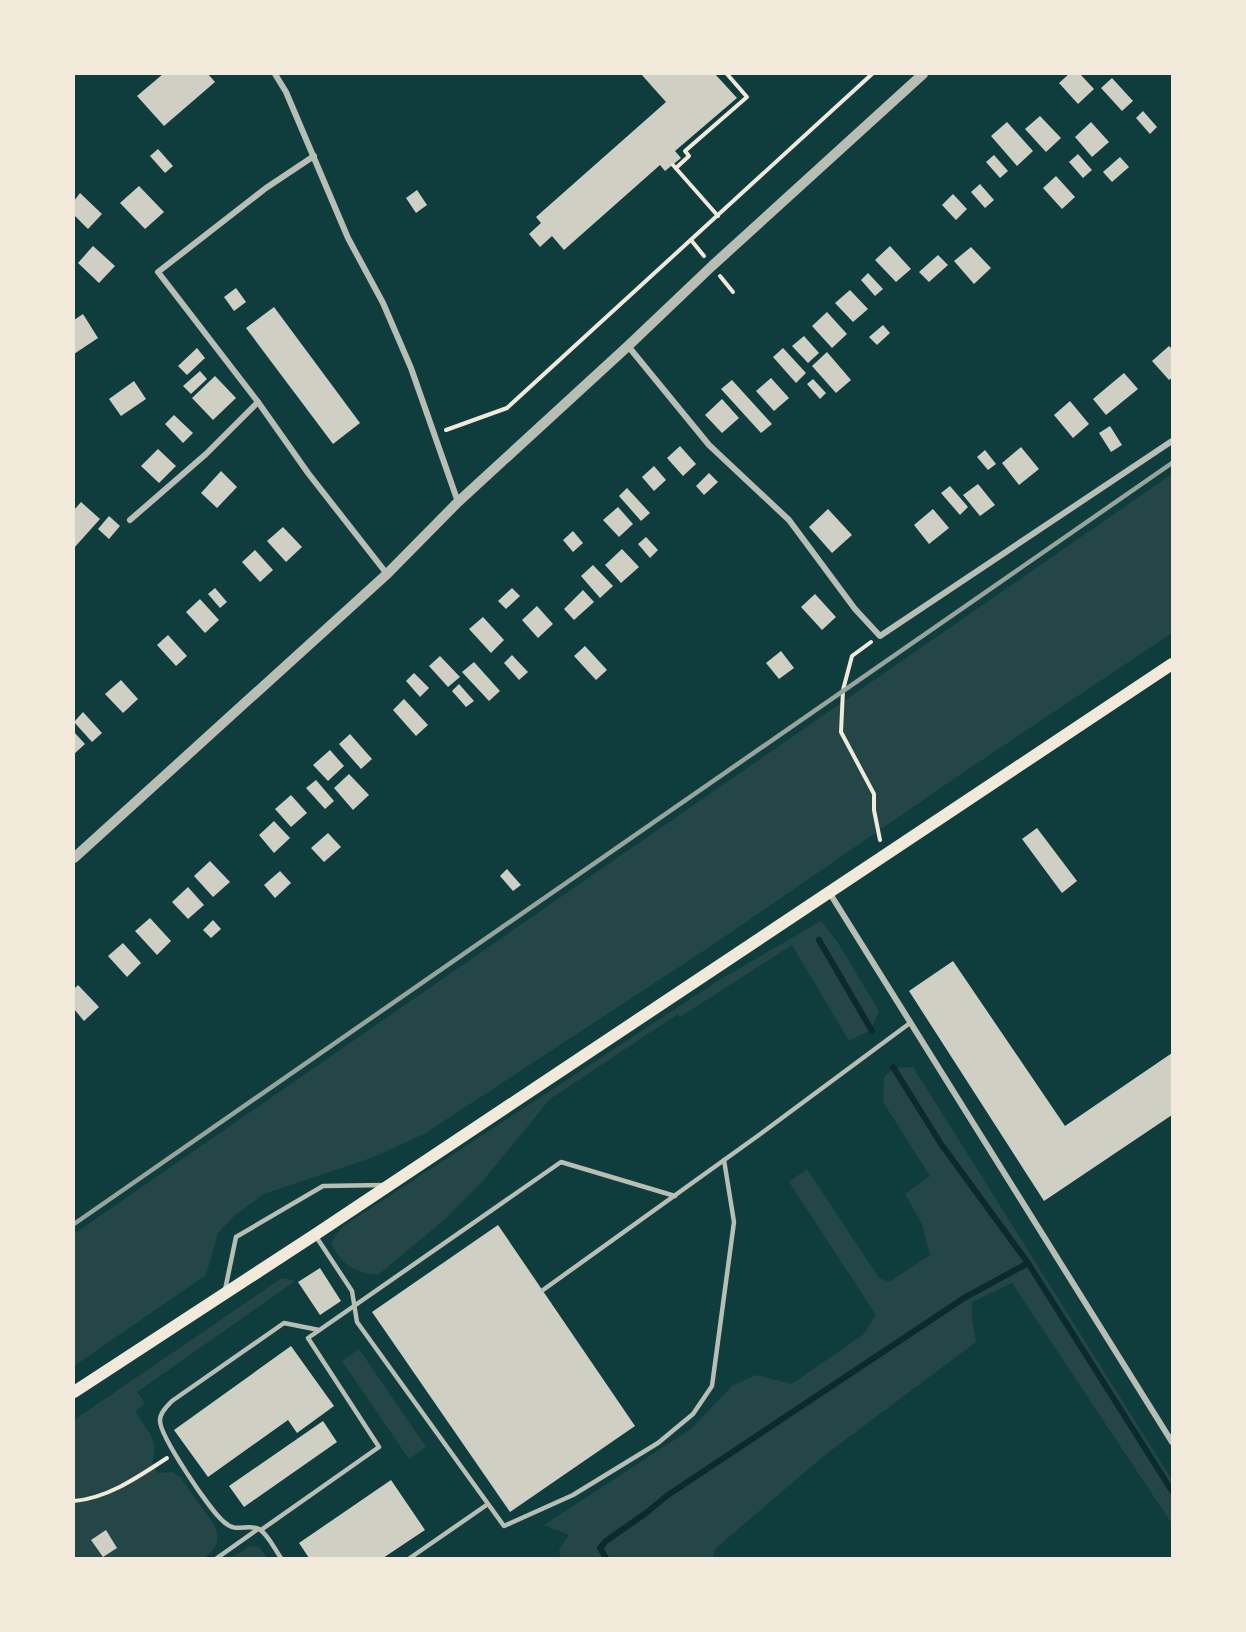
<svg xmlns="http://www.w3.org/2000/svg" width="1246" height="1632" font-family="Raleway,sans-serif">
	<rect width="100%" height="100%" fill="#0f3d3e"/>
	<g fill="#244646">
		<path d="M1172,474V633L961,774L714,944L424,1134L371,1158L264,1194L236,1214L218,1233L206,1275L74,1366V1234Z"/>
		<path d="M821,921L838,943L879,1011L871,1030L849,1041L792,945L680,1017L678,1014L550,1099L482,1182L444,1220L378,1275C354,1273 342,1265 331,1243L342,1227L721,979Z"/>
		<path d="M913,1067L1172,1480V1524L1012,1283L972,1302V1319L976,1342L825,1455L716,1548L712,1558H561L559,1550L569,1535L544,1525L691,1429L732,1386L756,1375L792,1384L864,1334L876,1315L789,1182L807,1169L879,1278L889,1282L930,1255L922,1224L905,1194L930,1176L883,1102L884,1077L894,1068Z"/>
		<path d="M282,1278L295,1281L137,1392L145,1404L135,1411C146,1429 160,1441 152,1463L158,1473L172,1472L180,1477L215,1526C220,1542 216,1549 204,1558H74V1420Z"/>
		<path d="M359,1349L426,1447L409,1459L342,1361Z"/>
		<path d="M250,1546L259,1547L267,1558H232Z"/>
	</g>
	<g fill="none" stroke-linecap="round" stroke-linejoin="round">
		<g stroke="#0a2a2b" stroke-width="6">
			<path d="M819,940L872,1031"/>
			<path d="M893,1067L941,1144L1028,1263L1172,1491"/>
			<path d="M606,1558L600,1548L606,1541L646,1513L668,1495L964,1298L1028,1263"/>
		</g>
	</g>
	<g fill="#cfcfc3">
		<path d="M163,74H208L215,82L164,126L137,96Z"/>
		<path d="M641,74H715L737,98L675,151L681,158L665,171L660,165L564,250L552,236L540,247L529,234L541,223L536,217L666,102Z"/>
		<path d="M1069,74H1080L1094,89L1078,104L1059,83Z"/>
		<path d="M1112,78L1133,101L1122,111L1101,88Z"/>
		<path d="M1143,111L1157,127L1150,134L1136,118Z"/>
		<path d="M1040,116L1061,138L1046,152L1025,129Z"/>
		<path d="M1007,122L1033,151L1017,166L991,136Z"/>
		<path d="M1091,122L1109,142L1092,157L1075,137Z"/>
		<path d="M158,149L173,166L165,173L150,156Z"/>
		<path d="M1078,154L1092,170L1083,178L1069,162Z"/>
		<path d="M994,155L1008,171L1000,178L986,162Z"/>
		<path d="M1120,157L1129,167L1112,182L1103,172Z"/>
		<path d="M1056,176L1075,197L1062,209L1043,188Z"/>
		<path d="M980,184L994,200L985,208L971,192Z"/>
		<path d="M139,186L164,212L145,229L120,203Z"/>
		<path d="M417,190L427,205L416,213L406,198Z"/>
		<path d="M80,193L102,214L88,229L74,215V201Z"/>
		<path d="M953,194L967,209L956,220L942,205Z"/>
		<path d="M93,246L115,266L99,283L78,263Z"/>
		<path d="M890,246L911,269L896,282L875,260Z"/>
		<path d="M971,247L991,268L974,284L954,261Z"/>
		<path d="M938,255L948,265L929,282L919,272Z"/>
		<path d="M868,273L883,289L875,296L861,280Z"/>
		<path d="M236,288L246,302L234,311L224,297Z"/>
		<path d="M850,290L868,309L853,322L835,303Z"/>
		<path d="M274,307L360,423L333,444L246,328Z"/>
		<path d="M827,312L847,334L832,348L812,326Z"/>
		<path d="M83,314L98,338L74,354V320Z"/>
		<path d="M883,325L890,333L877,345L869,337Z"/>
		<path d="M804,336L819,353L808,363L792,346Z"/>
		<path d="M1169,346L1172,349V378L1169,380L1152,361Z"/>
		<path d="M197,348L205,358L187,375L178,366Z"/>
		<path d="M783,348L806,373L796,383L773,357Z"/>
		<path d="M827,352L851,380L836,393L812,366Z"/>
		<path d="M200,371L207,379L191,394L183,386Z"/>
		<path d="M1124,373L1138,389L1106,415L1093,399Z"/>
		<path d="M215,376L236,398L213,420L192,398Z"/>
		<path d="M771,378L789,398L774,411L756,391Z"/>
		<path d="M813,379L826,393L820,399L807,384Z"/>
		<path d="M732,380L772,424L761,433L721,389Z"/>
		<path d="M134,381L146,399L121,416L109,399Z"/>
		<path d="M722,399L739,418L722,433L705,415Z"/>
		<path d="M1070,401L1089,424L1073,438L1054,415Z"/>
		<path d="M174,415L193,433L183,443L165,424Z"/>
		<path d="M1110,426L1122,445L1111,452L1099,433Z"/>
		<path d="M680,446L696,464L683,476L667,458Z"/>
		<path d="M1021,447L1039,469L1019,485L1002,463Z"/>
		<path d="M158,449L176,466L159,483L141,466Z"/>
		<path d="M985,450L996,464L988,470L977,457Z"/>
		<path d="M654,466L666,480L654,491L642,477Z"/>
		<path d="M221,471L237,487L217,508L201,493Z"/>
		<path d="M709,473L718,482L704,495L696,486Z"/>
		<path d="M978,484L995,505L980,516L963,495Z"/>
		<path d="M950,486L968,507L960,515L941,493Z"/>
		<path d="M627,488L650,513L641,521L619,496Z"/>
		<path d="M81,502L100,519L74,548V510Z"/>
		<path d="M618,507L633,524L619,537L603,520Z"/>
		<path d="M828,509L852,535L832,553L809,527Z"/>
		<path d="M933,509L949,528L929,544L914,525Z"/>
		<path d="M109,516L120,526L109,539L98,529Z"/>
		<path d="M283,527L302,547L286,562L267,541Z"/>
		<path d="M573,531L583,543L573,552L563,540Z"/>
		<path d="M646,537L658,550L650,558L638,544Z"/>
		<path d="M622,549L639,567L621,583L605,565Z"/>
		<path d="M255,550L273,570L260,582L242,562Z"/>
		<path d="M593,565L613,586L600,598L581,576Z"/>
		<path d="M215,588L227,602L220,608L208,594Z"/>
		<path d="M512,588L520,596L506,609L498,601Z"/>
		<path d="M583,590L594,602L574,620L564,609Z"/>
		<path d="M815,594L836,617L822,630L801,607Z"/>
		<path d="M200,599L219,620L205,633L186,612Z"/>
		<path d="M537,606L553,624L538,638L522,620Z"/>
		<path d="M483,617L504,640L491,653L469,629Z"/>
		<path d="M168,635L187,656L176,666L157,645Z"/>
		<path d="M585,646L607,670L596,680L574,656Z"/>
		<path d="M781,651L794,668L779,679L766,663Z"/>
		<path d="M512,655L528,672L519,680L504,663Z"/>
		<path d="M440,656L460,677L448,687L429,666Z"/>
		<path d="M474,662L500,691L489,701L462,672Z"/>
		<path d="M414,673L429,688L420,697L406,681Z"/>
		<path d="M121,680L138,699L123,713L105,694Z"/>
		<path d="M459,684L474,701L466,707L452,691Z"/>
		<path d="M404,699L428,725L416,736L393,710Z"/>
		<path d="M83,712L102,733L92,742L74,722Z"/>
		<path d="M74,732L85,744L74,754Z"/>
		<path d="M350,734L372,759L361,769L339,744Z"/>
		<path d="M330,750L344,766L328,781L313,765Z"/>
		<path d="M349,774L369,795L353,810L334,788Z"/>
		<path d="M316,780L334,801L325,809L306,788Z"/>
		<path d="M291,795L307,813L291,827L275,809Z"/>
		<path d="M274,821L290,838L274,853L259,835Z"/>
		<path d="M1037,828L1077,881L1062,893L1022,839Z"/>
		<path d="M328,833L341,847L324,862L311,848Z"/>
		<path d="M210,861L230,882L213,897L194,876Z"/>
		<path d="M507,869L521,885L513,891L500,876Z"/>
		<path d="M280,871L291,883L275,898L264,885Z"/>
		<path d="M188,887L204,905L188,919L172,902Z"/>
		<path d="M150,918L171,941L157,955L135,931Z"/>
		<path d="M213,920L221,929L211,938L203,930Z"/>
		<path d="M123,943L141,963L127,977L108,956Z"/>
		<path d="M953,961L1065,1126L1172,1053V1115L1044,1201L909,991Z"/>
		<path d="M78,985L99,1007L84,1021L74,1009V989Z"/>
		<path d="M498,1225L635,1426L510,1512L372,1312Z"/>
		<path d="M320,1268L341,1301L320,1315L298,1282Z"/>
		<path d="M291,1346L334,1406L297,1433L288,1420L208,1477L174,1430Z"/>
		<path d="M323,1421L337,1442L244,1507L229,1486Z"/>
		<path d="M391,1480L425,1530L383,1558H309L299,1543Z"/>
		<path d="M106,1530L117,1548L103,1557L91,1540Z"/>
	</g>
	<g fill="none" stroke-linecap="round" stroke-linejoin="round">
		<g stroke="#f1e9da" stroke-width="4">
			<path d="M673,165L718,216"/>
			<path d="M676,168L689,156L685,151L747,97L727,74"/>
			<path d="M691,240L704,256"/>
			<path d="M720,276L733,292"/>
			<path d="M446,430L507,408L872,74"/>
			<path d="M871,642L852,656L843,690L841,732L874,794V810L880,840"/>
			<path d="M74,1501C108,1498 138,1477 167,1458"/>
		</g>
		<g stroke="#b8beb3" stroke-width="4.5">
			<path d="M315,1235L352,1291L357,1322L504,1526L573,1495L658,1443L693,1414L712,1386L734,1222L724,1160"/>
			<path d="M225,1290L236,1237L323,1186L384,1185"/>
			<path d="M543,1290L759,1135L910,1023"/>
			<path d="M261,1530L379,1447L308,1338L561,1162L675,1196"/>
			<path d="M217,1558L258,1529"/>
			<path d="M281,1558C275,1550 268,1534 259,1529C246,1523 237,1534 224,1522C211,1512 159,1435 160,1420C160,1413 167,1406 172,1401L284,1323L319,1330"/>
			<path d="M410,1558L488,1504"/>
		</g>
		<g stroke="#b8beb3" stroke-width="6">
			<path d="M275,74L286,92L348,238L383,303L411,368L458,502"/>
			<path d="M314,156L266,188L158,272L258,402L308,473L387,574"/>
			<path d="M628,346L709,445L789,520L855,609L880,636L1172,441"/>
			<path d="M130,520L206,454L258,402"/>
			<path d="M829,892L1172,1442"/>
		</g>
		<path stroke="#b8beb3" stroke-width="10" d="M74,858L387,574L458,502L628,346L712,266L923,74"/>
		<path stroke="#f1e9da" stroke-width="12" d="M74,1392L316,1234L1172,664"/>
		<path stroke="#97a49c" stroke-width="4.5" d="M74,1224L1172,463"/>
	</g>
	<rect width="1246" height="1632" fill="none" stroke="#f1e9da" stroke-width="150"/>
</svg>
